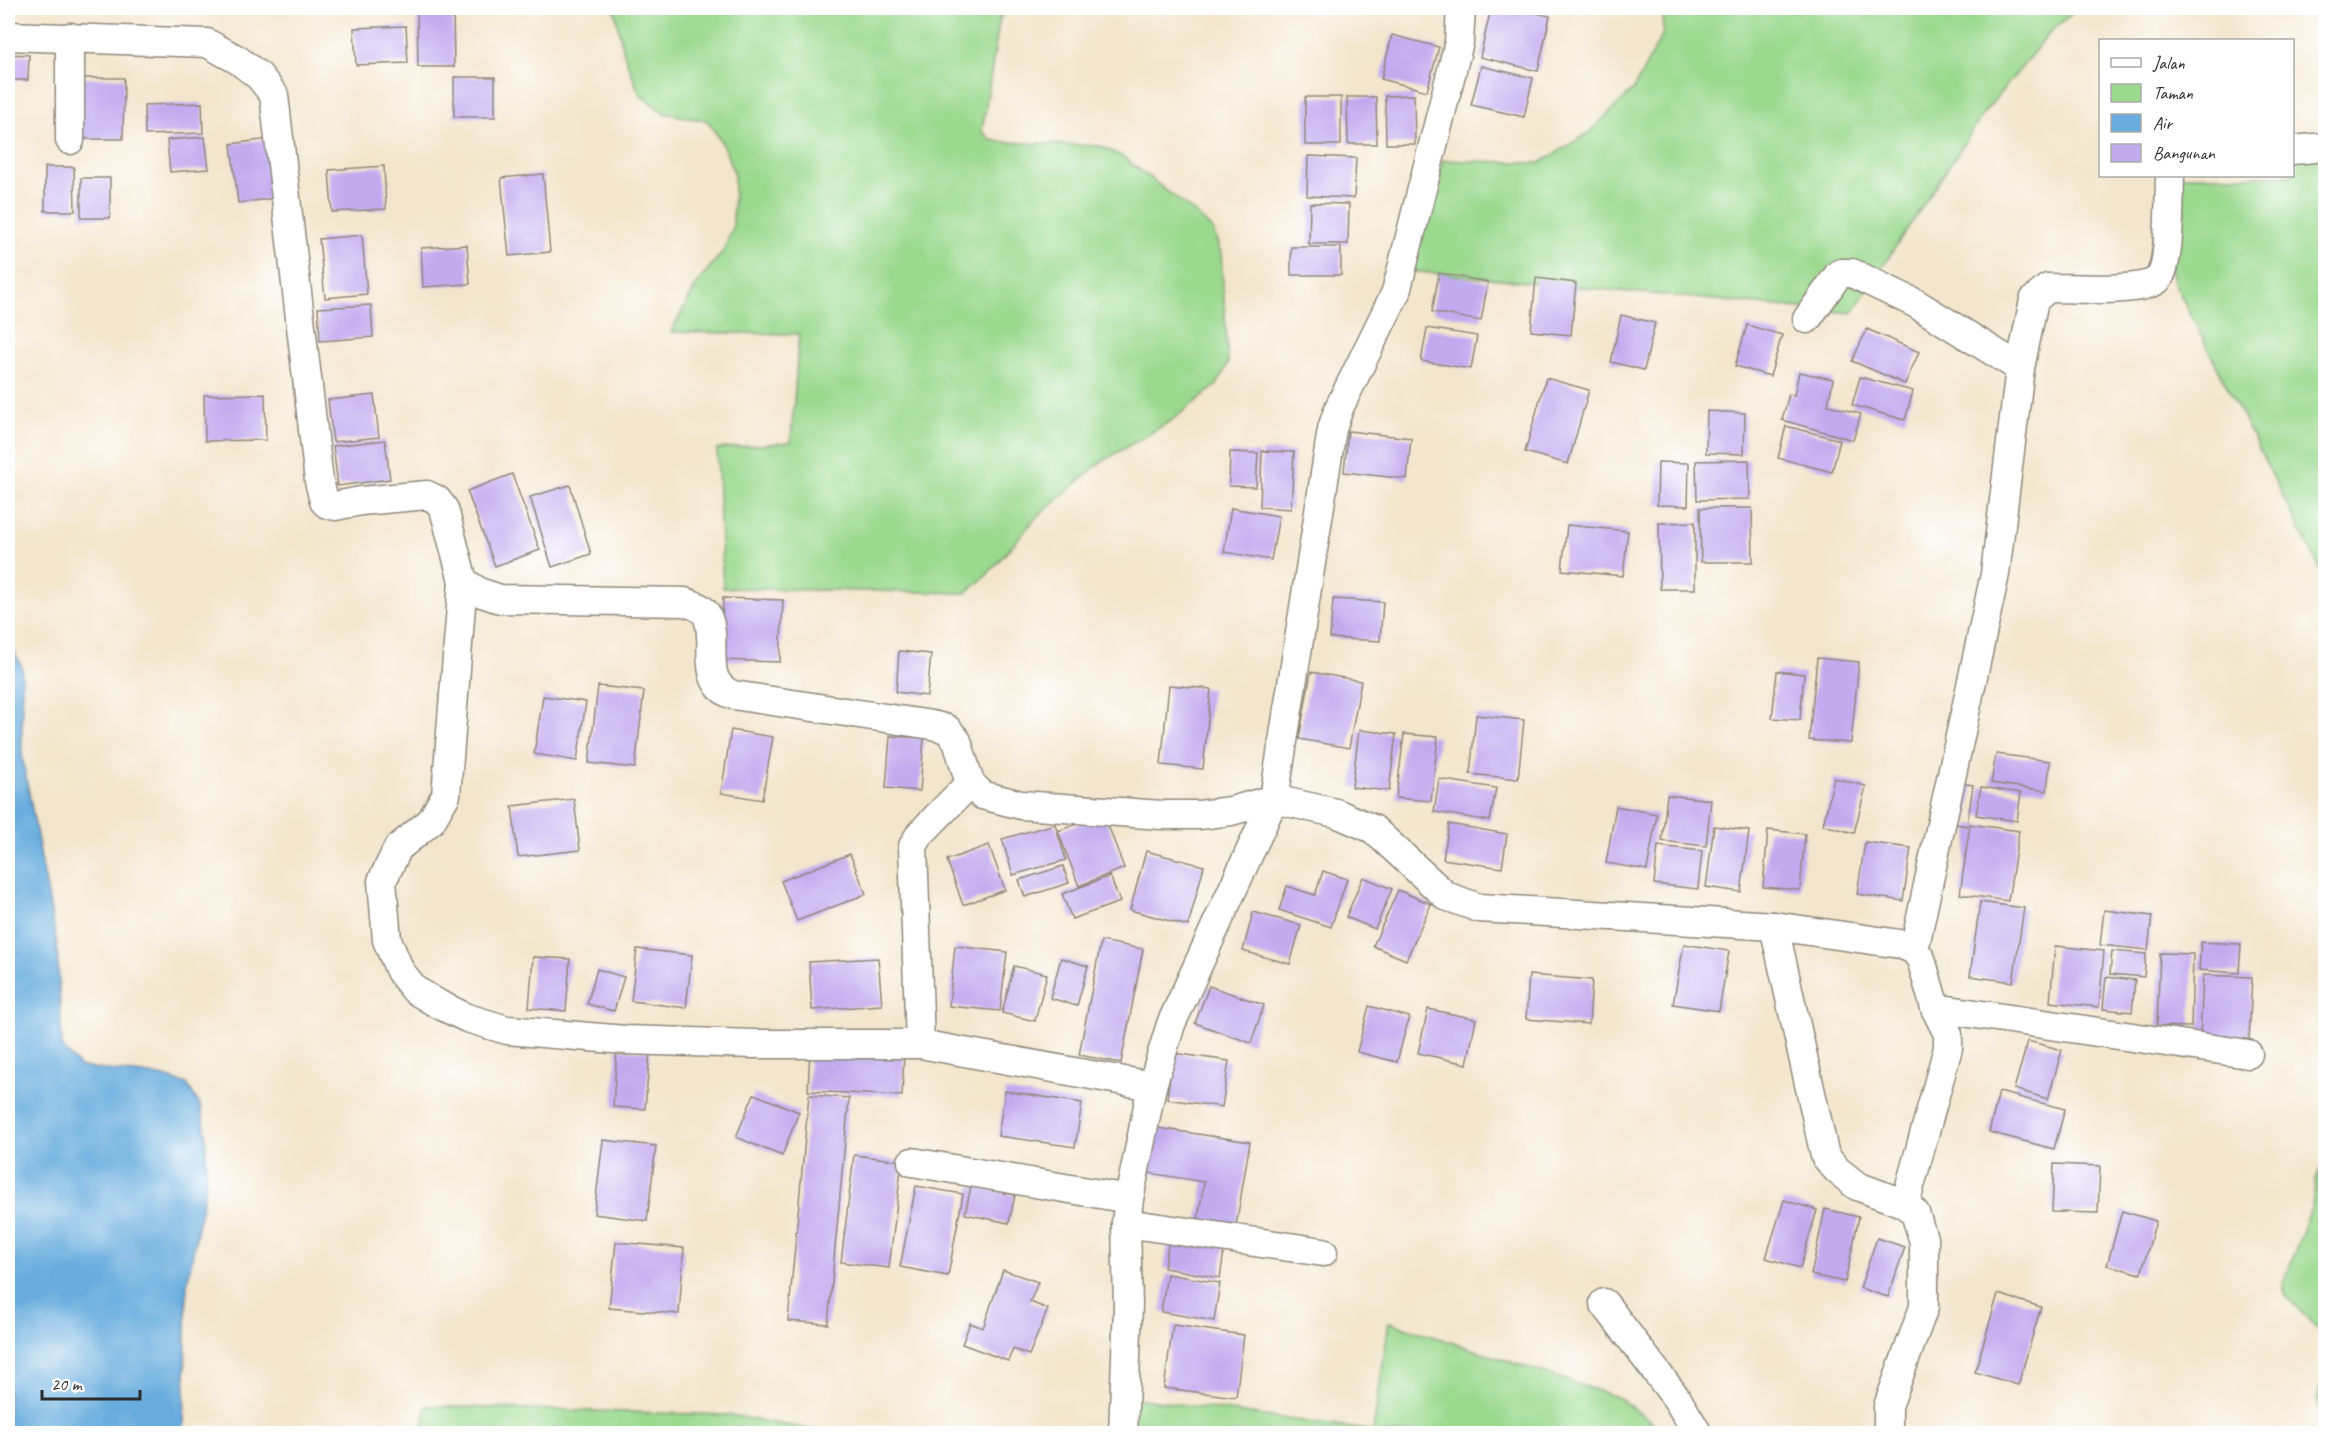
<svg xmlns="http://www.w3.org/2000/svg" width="2333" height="1441" font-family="Caveat,sans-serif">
	<rect width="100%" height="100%" fill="#fff"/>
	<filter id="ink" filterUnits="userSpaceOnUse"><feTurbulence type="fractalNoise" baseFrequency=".0167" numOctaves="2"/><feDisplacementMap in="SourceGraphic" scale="12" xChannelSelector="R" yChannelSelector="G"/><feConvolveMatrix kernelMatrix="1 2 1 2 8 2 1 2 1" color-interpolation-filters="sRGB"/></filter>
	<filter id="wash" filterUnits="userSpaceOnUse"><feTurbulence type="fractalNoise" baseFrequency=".008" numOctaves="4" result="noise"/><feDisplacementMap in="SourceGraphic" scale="24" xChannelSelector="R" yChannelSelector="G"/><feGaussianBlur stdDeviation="1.35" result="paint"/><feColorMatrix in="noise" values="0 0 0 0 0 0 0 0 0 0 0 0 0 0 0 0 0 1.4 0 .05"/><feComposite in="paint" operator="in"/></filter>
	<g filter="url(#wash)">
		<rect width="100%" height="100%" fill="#f3e6cd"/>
		<g fill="#9bd98f" stroke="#63825d" stroke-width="1.5">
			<path d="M614,8H1016L1000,17L982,131L991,140L1002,142L1100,146L1123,157L1195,213L1213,230L1221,254L1228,363L1217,385L1171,421L1101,462L1036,518L986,576L966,593L723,588L717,449L791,442L799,334L671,332L698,282L724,250L733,227L734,174L724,146L708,121L664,113L640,95L624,54Z"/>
			<path d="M1662,8H2079L2052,30L1984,113L1852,313L1411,271L1443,160L1540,163L1587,134L1633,90L1663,33Z"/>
			<path d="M2325,151V579L2174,282L2161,213L2167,176H2292L2293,156Z"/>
			<path d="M2325,1158V1341L2323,1335L2286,1296L2283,1284L2312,1206L2316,1179Z"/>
			<path d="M1389,1322L1617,1397L1648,1419L1660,1433L1113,1434L1114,1395L1373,1431Z"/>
			<path d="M2325,1374V1415L2320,1412L2317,1399Z"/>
			<path d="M426,1406L730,1415L830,1433H422Z"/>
		</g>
		<path fill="#69adde" stroke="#4a6c84" stroke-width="1.5" d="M8,640L22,667V755L57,944L62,1047L80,1067L161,1076L187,1084L201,1107L206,1133V1185L187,1285L184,1433H8Z"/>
		<g id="blocks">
			<g fill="#c1abef">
				<path d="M417,8H453L454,67H418Z"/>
				<path d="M1491,8H1512L1550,16L1538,71L1480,57Z"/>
				<path d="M406,26L408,63L356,65L354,28Z"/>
				<path d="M1392,35L1439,47L1427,91L1381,79Z"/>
				<path d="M8,54L29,55L28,80H8Z"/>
				<path d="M1481,66L1533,78L1524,117L1471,105Z"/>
				<rect x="454" y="77" width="41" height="40"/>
				<path d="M82,78H124L123,139H82Z"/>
				<path d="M1414,95L1415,144H1386L1385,96Z"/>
				<rect x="1305" y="97" width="36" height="48"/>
				<path d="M1347,97H1376L1377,144H1348Z"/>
				<path d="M202,103L203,133L145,135L144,105Z"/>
				<path d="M205,137L209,169L170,172L167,140Z"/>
				<path d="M269,139L276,198L238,203L231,144Z"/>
				<path d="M1308,156L1356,158L1354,198L1307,196Z"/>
				<path d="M384,166L386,209L332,212L329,170Z"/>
				<path d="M45,167H74L75,211H45Z"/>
				<path d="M543,174L550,252L509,256L501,178Z"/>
				<rect x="81" y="178" width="29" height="40"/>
				<path d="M1310,203L1349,204L1348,244H1309Z"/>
				<path d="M362,235L367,294L325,298L319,239Z"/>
				<path d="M467,245L470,284L423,287L421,248Z"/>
				<rect x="1291" y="247" width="50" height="28"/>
				<path d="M1439,273L1488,282L1481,321L1432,312Z"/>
				<path d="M1536,278L1576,283L1571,335L1531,331Z"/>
				<path d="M371,305L373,337L320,341L318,308Z"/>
				<path d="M1621,315L1655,323L1644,370L1611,362Z"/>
				<path d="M1747,325L1782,335L1770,376L1735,366Z"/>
				<path d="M1427,328L1477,336L1471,369L1421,361Z"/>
				<path d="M1867,329L1919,352L1905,384L1852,361Z"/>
				<path d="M1799,372L1833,379L1828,405L1861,414L1853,440L1782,420L1789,394L1794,395Z"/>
				<path d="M1860,377L1913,391L1905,420L1852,405Z"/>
				<path d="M1546,378L1589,390L1568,464L1525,452Z"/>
				<path d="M265,394L266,440L205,441L204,395Z"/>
				<path d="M374,395L379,437L333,442L328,400Z"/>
				<path d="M1707,411L1745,413L1744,454L1706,453Z"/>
				<path d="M1786,426L1840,440L1832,472L1778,458Z"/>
				<path d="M1348,431L1411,438L1407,479L1344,472Z"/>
				<path d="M385,440L390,479L338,486L333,446Z"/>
				<path d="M1262,451L1294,452L1291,509L1260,507Z"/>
				<path d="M1230,452L1258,453L1256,487L1229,486Z"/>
				<path d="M1749,460L1750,499L1697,500L1696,461Z"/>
				<path d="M1658,462L1689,463L1688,506L1657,505Z"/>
				<path d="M512,474L540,550L495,566L467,491Z"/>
				<path d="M570,485L591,554L552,567L530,497Z"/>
				<path d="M1231,508L1279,516L1271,560L1224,552Z"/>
				<path d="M1700,508H1752L1753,562H1701Z"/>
				<path d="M1695,522V589H1660L1659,523Z"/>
				<path d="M1567,525L1628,531L1623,576L1562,570Z"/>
				<path d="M723,598L783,600L780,662L720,660Z"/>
				<path d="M1333,599L1383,602L1380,641L1330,638Z"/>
				<path d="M899,651L931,654L927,696L896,692Z"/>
				<path d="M1817,658L1859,662L1851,743L1809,740Z"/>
				<path d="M1777,671L1804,674L1800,720L1772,718Z"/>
				<path d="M1311,672L1361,681L1349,748L1299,739Z"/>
				<path d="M1169,685L1211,689L1203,769L1161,765Z"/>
				<path d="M598,686L644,691L635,768L589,763Z"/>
				<path d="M543,696L586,702L577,761L534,754Z"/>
				<path d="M1476,715L1524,720L1518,779L1470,774Z"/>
				<path d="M731,730L773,737L762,800L721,793Z"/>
				<path d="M1359,730L1396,734L1389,791L1352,787Z"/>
				<path d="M1404,734L1438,737L1431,801L1396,798Z"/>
				<path d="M890,736L924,738L920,791L886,788Z"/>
				<path d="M1996,754L2050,761L2047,791L1991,783Z"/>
				<path d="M1834,778L1866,786L1854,833L1823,825Z"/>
				<path d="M1439,779L1496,788L1490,821L1434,812Z"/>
				<path d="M1951,782L1973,785L1967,826L1946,822Z"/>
				<path d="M1981,787L2021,793L2017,821L1976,815Z"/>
				<path d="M1667,795L1711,800L1706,846L1662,841Z"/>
				<path d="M574,799L580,850L518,857L512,806Z"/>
				<path d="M1616,806L1657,814L1647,870L1606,863Z"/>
				<path d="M1104,814L1124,868L1079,886L1058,831Z"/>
				<path d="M1055,824L1066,860L1013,875L1002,839Z"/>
				<path d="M1449,824L1507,834L1502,868L1443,859Z"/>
				<path d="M1970,824L2019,831L2008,901L1960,894Z"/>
				<path d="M1714,826L1749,831L1741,892L1706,887Z"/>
				<path d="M1768,830L1805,834L1800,890L1763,887Z"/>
				<path d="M1865,842L1911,848L1903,901L1857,894Z"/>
				<path d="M989,845L1005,890L963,905L947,860Z"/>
				<path d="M1658,846L1702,851L1698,889L1654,884Z"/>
				<path d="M1146,851L1204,866L1188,926L1130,910Z"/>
				<path d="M850,854L866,894L797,921L781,881Z"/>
				<path d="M1063,866L1069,883L1025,897L1019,880Z"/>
				<path d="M1323,871L1347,879L1331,927L1279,910L1287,886L1315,895Z"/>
				<path d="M1110,876L1120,902L1072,919L1062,894Z"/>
				<path d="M1363,877L1392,889L1375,929L1346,917Z"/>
				<path d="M1398,890L1431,904L1406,960L1373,946Z"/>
				<path d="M1980,902L2024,908L2013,982L1970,976Z"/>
				<path d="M2104,910L2152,916L2148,950L2100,945Z"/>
				<path d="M1253,912L1301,925L1290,964L1243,951Z"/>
				<path d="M1101,941L1143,949L1121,1063L1079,1055Z"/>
				<path d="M2201,942L2241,944L2239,973L2199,970Z"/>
				<path d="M1684,944L1729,951L1719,1011L1673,1004Z"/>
				<path d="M955,946L1007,952L1000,1011L949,1006Z"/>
				<path d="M2055,946L2104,951L2099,1007L2050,1002Z"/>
				<path d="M637,949L692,955L686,1008L631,1001Z"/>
				<path d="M2112,951L2146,954L2144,977L2110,974Z"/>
				<path d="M2160,953L2193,954L2191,1027L2157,1026Z"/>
				<path d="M533,957L570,959L566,1011L529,1008Z"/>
				<path d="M878,958L882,1005L812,1010L809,962Z"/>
				<path d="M1061,958L1088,966L1077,1006L1050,998Z"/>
				<path d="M1014,966L1047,974L1035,1021L1002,1013Z"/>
				<path d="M597,969L624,977L614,1011L587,1004Z"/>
				<path d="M1529,975L1592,980L1589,1024L1526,1019Z"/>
				<path d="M2203,975L2252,977L2249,1042L2200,1039Z"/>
				<path d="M2106,977L2135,980L2132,1012L2103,1009Z"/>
				<path d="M1209,986L1264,1005L1251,1043L1195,1023Z"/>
				<path d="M1369,1006L1409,1017L1397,1062L1357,1052Z"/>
				<path d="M1428,1009L1476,1019L1467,1064L1418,1053Z"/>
				<path d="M2028,1041L2062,1050L2048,1099L2014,1089Z"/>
				<path d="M617,1049L650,1052L645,1109L613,1107Z"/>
				<path d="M810,1049L904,1054L902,1096L808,1091Z"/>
				<path d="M1173,1053L1229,1061L1222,1107L1167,1099Z"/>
				<path d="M1005,1091L1082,1103L1075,1147L998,1136Z"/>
				<path d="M1999,1092L2065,1109L2054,1149L1989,1132Z"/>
				<path d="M754,1094L799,1112L782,1156L736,1137Z"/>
				<path d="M809,1095L849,1098L828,1324L788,1321Z"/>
				<path d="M1151,1127L1250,1142L1236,1226L1198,1220L1204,1182L1143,1172Z"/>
				<path d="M603,1140L656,1146L647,1221L594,1214Z"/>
				<path d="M854,1155L902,1161L889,1268L841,1262Z"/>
				<path d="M2054,1164L2100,1166L2098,1213L2052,1212Z"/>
				<path d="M916,1186L963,1194L948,1276L900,1267Z"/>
				<path d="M971,1186L1015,1195L1009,1223L965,1214Z"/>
				<path d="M1784,1200L1817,1210L1800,1268L1766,1258Z"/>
				<path d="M1825,1209L1859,1217L1845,1282L1811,1275Z"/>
				<path d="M2122,1211L2156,1221L2141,1274L2107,1265Z"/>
				<path d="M1170,1235L1225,1244L1220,1278L1164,1268Z"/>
				<path d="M1877,1238L1905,1247L1888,1297L1860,1288Z"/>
				<path d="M616,1242L684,1248L679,1314L609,1308Z"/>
				<path d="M1003,1270L1038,1282L1030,1302L1048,1309L1029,1355L1013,1349L1008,1361L962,1344L970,1323L983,1328Z"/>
				<path d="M1167,1274L1220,1283L1214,1321L1161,1312Z"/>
				<path d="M1998,1294L2041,1307L2018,1385L1975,1372Z"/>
				<path d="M1173,1325L1244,1335L1236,1397L1164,1388Z"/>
			</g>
		</g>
	</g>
	<g filter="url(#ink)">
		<use href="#blocks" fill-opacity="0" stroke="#8f887c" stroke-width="1.5"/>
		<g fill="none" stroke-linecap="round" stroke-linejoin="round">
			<g stroke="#8f887c" stroke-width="31">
				<g id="street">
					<path d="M8,36L207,43L238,60L259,76L274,95L319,481L324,501L327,504L335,506L361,501L427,495L437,500L444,509L463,581L479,592L500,599L685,602C694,605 705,608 708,618C718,644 699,682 733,695L932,725L947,729L957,741L970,783L982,795L1021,805L1162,815H1199L1231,811L1274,799L1336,813L1373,829L1446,896L1479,908L1774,926L1900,944L1914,950L1921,959L1935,1008L1948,1034V1048L1905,1204"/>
					<path d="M70,37V140"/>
					<path d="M2292,150L2326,147"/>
					<path d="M1807,319L1838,275L1841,273H1852L1915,303L2020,368"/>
					<path d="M463,581L446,795L431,821L398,848L382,881L387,940L400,971L415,990L438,1004L467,1018L507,1030L625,1040L754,1044H920L1152,1086"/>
					<path d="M1774,926L1825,1156L1837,1170L1857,1186L1905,1204L1915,1213L1924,1242V1307L1888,1406V1434"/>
					<path d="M1914,950L1995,574L2020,368L2034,300L2048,288C2072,288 2140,293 2157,280C2171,269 2169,195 2170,176"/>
					<path d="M1935,1008L2248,1054"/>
					<path d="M920,1044L913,846L920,834L970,783"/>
					<path d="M912,1162L1129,1199"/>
					<path d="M1126,1223L1323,1252"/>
					<path d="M1604,1303L1677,1399L1698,1434"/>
					<path d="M1123,1434L1128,1305L1126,1223L1129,1199L1152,1086L1171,1024L1274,799L1332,429L1339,408L1396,292L1459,42L1461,8"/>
				</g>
			</g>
			<use href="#street" stroke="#fff" stroke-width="28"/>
		</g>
	</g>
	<rect width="2333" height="1441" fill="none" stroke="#fff" stroke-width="30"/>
	<rect x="2099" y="39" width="195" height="138" fill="#ffffff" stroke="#aaaaaa" stroke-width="1.5"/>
	<rect x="2111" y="58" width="30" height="9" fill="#ffffff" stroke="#aaaaaa" stroke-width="1.5"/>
	<text x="2153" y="69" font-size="18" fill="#2b2b2b">Jalan</text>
	<rect x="2111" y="84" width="30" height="18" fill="#9bd98f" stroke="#aaaaaa" stroke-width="1.5"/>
	<text x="2153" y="99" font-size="18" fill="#2b2b2b">Taman</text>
	<rect x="2111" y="114" width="30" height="18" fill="#69adde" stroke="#aaaaaa" stroke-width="1.5"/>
	<text x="2153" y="129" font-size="18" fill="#2b2b2b">Air</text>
	<rect x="2111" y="144" width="30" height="18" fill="#c1abef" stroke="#aaaaaa" stroke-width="1.5"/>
	<text x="2153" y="159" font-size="18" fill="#2b2b2b">Bangunan</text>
	<path d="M42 1390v9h98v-9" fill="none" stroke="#2b2b2b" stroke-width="3"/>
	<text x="51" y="1390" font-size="18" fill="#2b2b2b" stroke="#ffffff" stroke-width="4.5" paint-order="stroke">20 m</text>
</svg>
